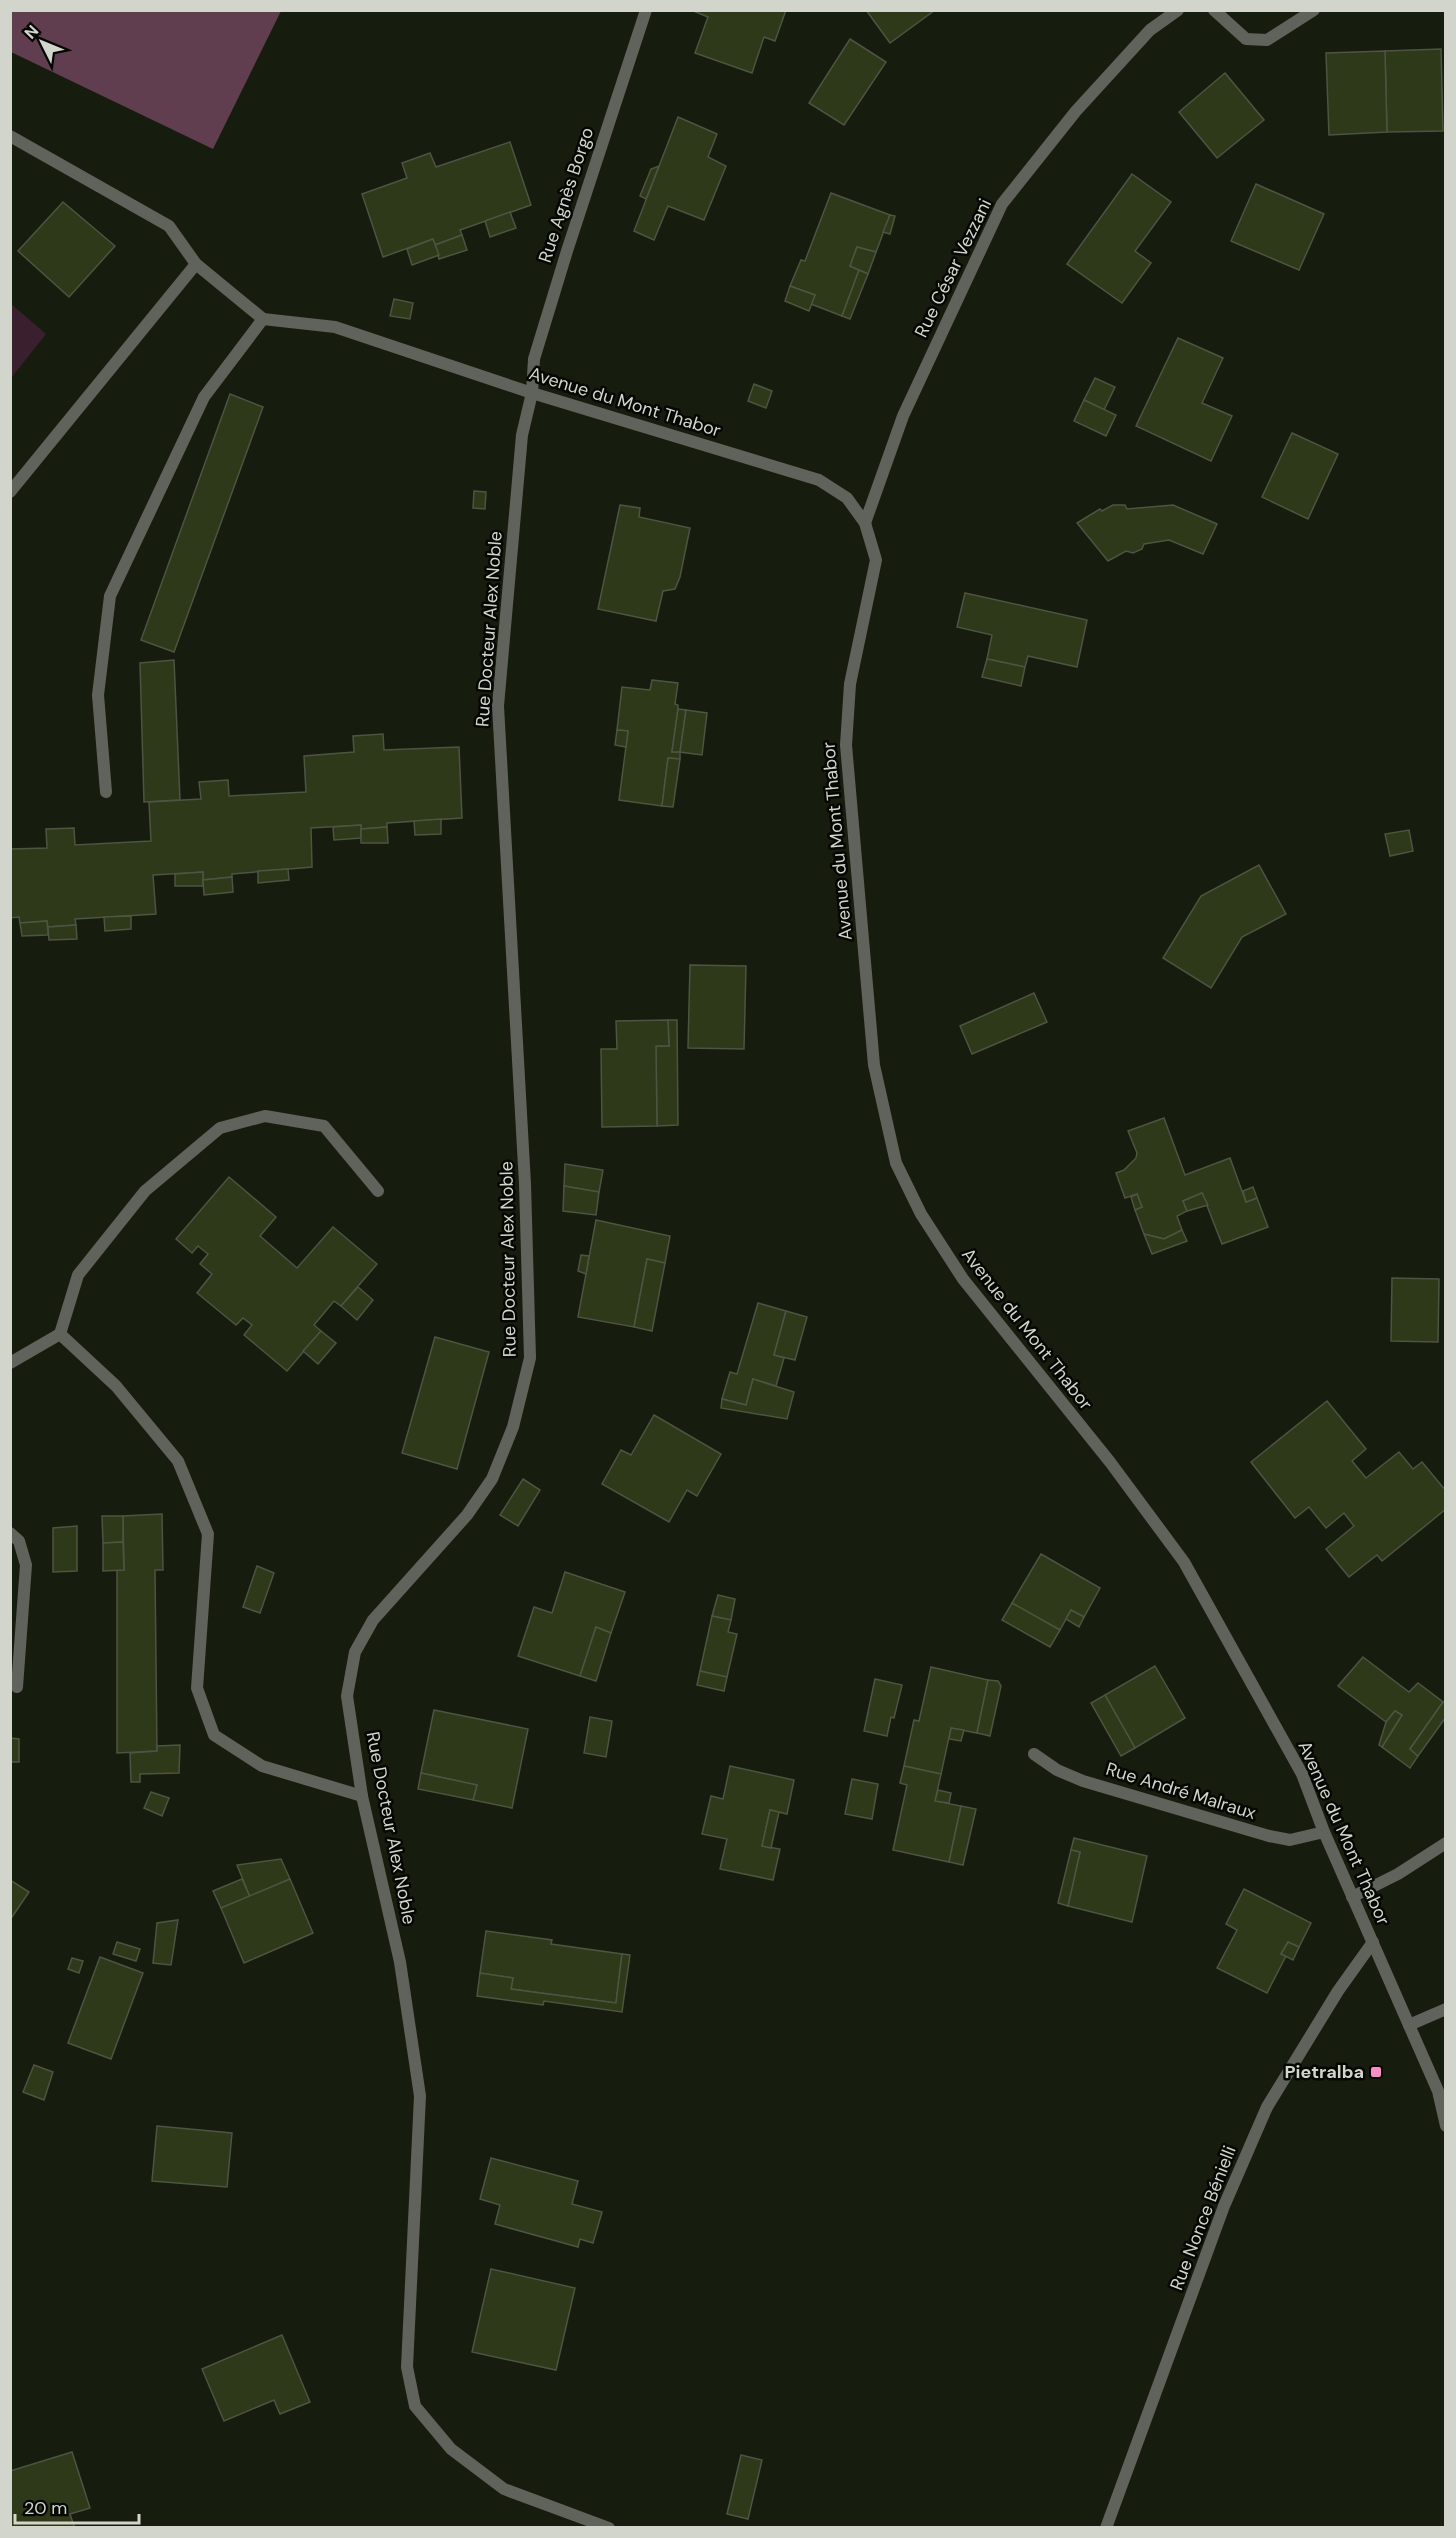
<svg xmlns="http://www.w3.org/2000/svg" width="1456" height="2538" font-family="'DM Sans',sans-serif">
	<rect width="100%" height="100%" fill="#171d0e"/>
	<path fill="#3a202e" d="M11,304L46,334L11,378Z"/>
	<path fill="#603e4f" d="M10,11L11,10L281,11L213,149L11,52Z"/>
	<g fill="#2d3918" stroke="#4d5442" stroke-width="1.5">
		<path d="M786,10L775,41L764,37L752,73L695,53L708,17L691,10Z"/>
		<path d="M866,10H935L890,43Z"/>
		<path d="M850,39L886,62L844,125L809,103Z"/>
		<path d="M1441,49L1443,131L1387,132L1385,51Z"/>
		<path d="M1385,51L1387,132L1329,135L1326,53Z"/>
		<path d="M1225,73L1264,120L1217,158L1179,112Z"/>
		<path d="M678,117L717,134L708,157L726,166L704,220L668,206L654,240L634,231Z"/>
		<path d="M510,142L531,205L460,230L462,235L435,245L433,239L383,257L362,194L407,178L402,163L430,153L436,167Z"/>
		<path d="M659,166L646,199L640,196L651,169Z"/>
		<path d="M1132,174L1171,202L1135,251L1151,263L1122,303L1067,264Z"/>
		<path d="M1256,184L1324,214L1299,270L1231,241Z"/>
		<path d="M831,193L890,215L876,252L857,247L850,266L859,270L842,316L811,304L815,295L790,286L801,260L805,261Z"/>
		<path d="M63,202L115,246L69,297L18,251Z"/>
		<path d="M510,212L516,228L490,237L485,221Z"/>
		<path d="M890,215L895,216L890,234L883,232Z"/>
		<path d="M462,235L467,250L439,259L435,245Z"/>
		<path d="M433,239L439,255L412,265L407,249Z"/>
		<path d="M857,247L876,252L868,274L850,266Z"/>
		<path d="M859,270L868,274L850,319L842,316Z"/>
		<path d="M790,286L815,295L809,311L785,301Z"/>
		<path d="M394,299L413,303L410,319L390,316Z"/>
		<path d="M1178,338L1223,358L1202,403L1232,416L1211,461L1136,426Z"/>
		<path d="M1095,378L1115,387L1104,410L1084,400Z"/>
		<path d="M754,384L772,391L766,408L748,401Z"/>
		<path d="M230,394L263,407L174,652L141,640Z"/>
		<path d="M1084,400L1116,415L1106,436L1074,421Z"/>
		<path d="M1292,433L1338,454L1308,519L1262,497Z"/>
		<path d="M474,491L486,492L485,509L473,508Z"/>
		<path d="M620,505L640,508L639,517L690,528L680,577L675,589L663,591L656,621L598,609Z"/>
		<path d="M1113,505H1125L1127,509L1173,505L1217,524L1203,554L1169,540L1144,544L1142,549L1133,553L1126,551L1108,561L1077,523L1100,509L1102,511Z"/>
		<path d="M965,593L1087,620L1077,667L1028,656L1025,667L987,659L992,635L957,627Z"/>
		<path d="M987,659L1025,667L1021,686L982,677Z"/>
		<path d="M174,660L180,800L144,802L140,663Z"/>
		<path d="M652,680L678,683L675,704L678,705V709L672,752H680V759L668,758L662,806L619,800L628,731L617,730L622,687L650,690Z"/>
		<path d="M678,709L686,710L680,752H672Z"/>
		<path d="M686,710L707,713L702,755L680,752Z"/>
		<path d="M617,730L628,731L626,747L615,745Z"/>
		<path d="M383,734L384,750L459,747L462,818L387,823V827L361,829V825L311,828L312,867L232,874V877L203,880V872L153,875L156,914L75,919L76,925L48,927L47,921L20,923L19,917L10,918V849L47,848L46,829L74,828L75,845L151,841L149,802L201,799L199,782L228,780L229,796L306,792L304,756L354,752L353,736Z"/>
		<path d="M668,758L680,759L673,807L662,806Z"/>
		<path d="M441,819V834L415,835L414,821Z"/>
		<path d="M361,825V838L334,840L333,827Z"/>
		<path d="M387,827L388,843H361V829Z"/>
		<path d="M1409,830L1413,851L1390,856L1385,834Z"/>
		<path d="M1259,865L1286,914L1242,937L1211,988L1163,958L1201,896Z"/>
		<path d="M288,869L289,880L258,883V871Z"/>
		<path d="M203,872V886H175V874Z"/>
		<path d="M232,877L233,892L204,895L203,880Z"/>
		<path d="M131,916V929L105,931L104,917Z"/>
		<path d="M47,921L48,935L22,936L20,923Z"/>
		<path d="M76,925L77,939L49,940L48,927Z"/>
		<path d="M690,965L746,966L744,1049L688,1048Z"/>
		<path d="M1034,993L1047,1022L972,1054L960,1026Z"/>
		<path d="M668,1020H677L678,1125L657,1126L656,1046H669Z"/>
		<path d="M668,1020L669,1046H656L657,1126L602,1127L601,1049H617L616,1021Z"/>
		<path d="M1164,1118L1185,1175L1230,1158L1246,1202L1257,1198L1268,1227L1222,1244L1202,1193L1183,1201L1187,1211L1177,1216L1182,1230L1164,1239L1144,1234L1135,1210L1142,1207L1137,1194L1125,1198L1116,1173L1124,1170L1136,1158L1137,1153L1128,1131Z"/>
		<path d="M565,1164L603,1170L599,1192L564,1186Z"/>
		<path d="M229,1177L276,1217L260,1236L297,1268L333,1227L377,1264L341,1306L334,1301L314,1325L321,1331L287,1371L244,1335L252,1325L243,1318L236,1325L197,1293L212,1274L200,1264L208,1254L198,1246L192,1253L176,1239Z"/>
		<path d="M564,1186L599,1192L596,1215L563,1211Z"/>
		<path d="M1253,1187L1257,1198L1246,1202L1243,1191Z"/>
		<path d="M1202,1193L1208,1205L1187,1211L1183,1201Z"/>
		<path d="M1137,1194L1142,1207L1135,1210L1131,1197Z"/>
		<path d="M596,1220L670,1236L665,1263L647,1259L634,1327L578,1317Z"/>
		<path d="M1182,1230L1187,1241L1152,1254L1144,1234L1164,1239Z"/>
		<path d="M581,1255L589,1256L586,1274L578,1271Z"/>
		<path d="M647,1259L665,1263L652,1331L634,1327Z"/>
		<path d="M1392,1278L1439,1279L1438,1342L1391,1341Z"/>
		<path d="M358,1287L373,1300L357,1320L341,1306Z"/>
		<path d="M758,1303L786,1311L774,1355L784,1358L776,1386L753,1379L746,1405L722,1399L730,1372L737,1374Z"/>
		<path d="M786,1311L807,1317L795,1360L774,1355Z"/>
		<path d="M321,1331L336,1343L318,1364L303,1351Z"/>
		<path d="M435,1337L489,1352L457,1469L402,1453Z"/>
		<path d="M753,1379L794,1392L787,1419L721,1408L722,1399L746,1405Z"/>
		<path d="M1327,1401L1366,1449L1352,1461L1366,1478L1399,1452L1413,1469L1422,1462L1446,1491V1509L1382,1561L1377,1555L1349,1577L1326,1549L1354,1526L1344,1513L1326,1528L1309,1507L1295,1518L1251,1462Z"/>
		<path d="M654,1415L721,1454L697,1496L687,1490L669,1522L602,1484L621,1450L631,1455Z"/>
		<path d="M523,1479L540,1490L518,1526L500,1515Z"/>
		<path d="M162,1514L163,1570H155L157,1751L117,1753V1570H124L123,1516Z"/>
		<path d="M102,1516H123V1542L103,1543Z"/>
		<path d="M77,1526V1571L53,1572V1528Z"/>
		<path d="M123,1542L124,1570L103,1571V1543Z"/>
		<path d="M1041,1554L1100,1588L1084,1617L1071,1610L1060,1630L1012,1603Z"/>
		<path d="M257,1566L274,1573L260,1613L243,1607Z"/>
		<path d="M565,1572L625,1592L611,1633L596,1627L580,1676L518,1656L534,1607L552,1613Z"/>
		<path d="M718,1595L735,1599L731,1620L712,1616Z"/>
		<path d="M1012,1603L1060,1630L1050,1647L1002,1620Z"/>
		<path d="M1071,1610L1084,1617L1079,1627L1066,1619Z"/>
		<path d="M712,1616L731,1620L728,1632L737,1634L727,1677L700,1671Z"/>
		<path d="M596,1627L611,1633L596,1681L580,1676Z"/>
		<path d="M1363,1657L1409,1692L1418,1683L1443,1702L1410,1749L1418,1756L1410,1768L1382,1747L1402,1715L1395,1711L1386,1722L1338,1686Z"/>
		<path d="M1155,1666L1185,1718L1135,1748L1105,1695Z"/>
		<path d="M931,1667L988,1680L977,1733L951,1728L941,1774L904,1766L914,1720L919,1721Z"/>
		<path d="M700,1671L727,1677L724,1691L697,1685Z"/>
		<path d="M875,1679L902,1685L894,1718L891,1717L887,1736L864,1731Z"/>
		<path d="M988,1680L998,1681L1001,1686L990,1736L977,1733Z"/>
		<path d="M1105,1695L1135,1748L1121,1756L1091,1703Z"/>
		<path d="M1443,1702L1446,1704V1717L1418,1756L1410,1749Z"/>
		<path d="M434,1710L528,1729L512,1808L473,1800L477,1785L421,1773Z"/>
		<path d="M1395,1711L1402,1715L1382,1747L1379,1745L1386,1722Z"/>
		<path d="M590,1717L612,1721L606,1757L584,1753Z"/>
		<path d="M951,1728L964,1730L961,1741L949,1739Z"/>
		<path d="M10,1738L19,1739V1762H10Z"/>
		<path d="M180,1745L179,1773L140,1774V1782H131L130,1753L157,1751V1746Z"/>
		<path d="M730,1766L794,1780L787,1814L770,1810L762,1846L780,1849L773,1880L720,1869L727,1839L702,1834L711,1796L723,1799Z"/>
		<path d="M904,1766L941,1774L935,1801L961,1806L949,1862L893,1850L907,1785L900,1783Z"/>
		<path d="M421,1773L477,1785L473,1800L418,1789Z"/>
		<path d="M852,1779L878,1784L872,1819L845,1814Z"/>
		<path d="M938,1790L951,1793L949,1803L935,1801Z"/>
		<path d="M151,1792L169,1798L162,1816L144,1808Z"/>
		<path d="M961,1806L976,1809L963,1865L949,1862Z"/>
		<path d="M770,1810L779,1812L771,1848L762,1846Z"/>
		<path d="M1074,1838L1147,1856L1132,1922L1068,1906L1080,1852L1071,1850Z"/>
		<path d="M1071,1850L1080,1852L1068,1906L1058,1903Z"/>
		<path d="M281,1859L290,1879L250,1897L237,1865Z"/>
		<path d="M242,1879L250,1897L221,1908L213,1891Z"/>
		<path d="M290,1879L313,1933L244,1963L221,1908Z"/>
		<path d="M10,1880L29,1892L10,1920Z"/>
		<path d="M1244,1889L1311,1923L1299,1947L1288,1942L1281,1954L1286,1956L1267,1993L1217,1968L1237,1930L1226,1924Z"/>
		<path d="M178,1920L171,1965L153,1963L157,1923Z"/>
		<path d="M486,1931L552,1940L551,1944L622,1954L616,2003L511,1989L513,1978L480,1973Z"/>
		<path d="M117,1942L140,1949L136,1961L113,1954Z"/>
		<path d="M1288,1942L1299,1947L1293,1960L1281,1954Z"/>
		<path d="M622,1954L630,1955L622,2012L544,2001L543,2005L477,1996L480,1973L513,1978L511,1989L616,2003Z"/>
		<path d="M100,1957L143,1973L111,2059L68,2043Z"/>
		<path d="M72,1958L83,1961L79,1973L68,1969Z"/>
		<path d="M34,2065L53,2072L44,2100L23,2092Z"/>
		<path d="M157,2126L232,2133L227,2187L152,2181Z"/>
		<path d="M491,2158L578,2181L572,2204L602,2212L593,2243L580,2239L578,2247L495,2224L500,2205L480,2199Z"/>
		<path d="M491,2269L575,2288L556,2370L472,2352Z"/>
		<path d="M282,2335L310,2402L280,2414L274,2400L224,2421L202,2369Z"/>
		<path d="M72,2452L90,2508L70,2514L74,2526L71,2528H10V2471Z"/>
		<path d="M741,2455L762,2460L748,2519L727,2514Z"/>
	</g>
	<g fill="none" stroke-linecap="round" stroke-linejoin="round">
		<g stroke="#60635b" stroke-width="12">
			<path d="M1214,10L1246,39L1267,40L1314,10"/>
			<path d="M10,136L169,226L196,264L263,319"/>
			<path d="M10,492L196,264"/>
			<path d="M10,1363L60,1334"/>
			<path d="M10,1533L19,1541L26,1565L17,1687"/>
			<path d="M1034,1754L1057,1770L1083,1781L1269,1836L1290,1840L1324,1832"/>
			<path d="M362,1796L262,1766L214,1735L197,1688L208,1534L178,1461L116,1386L60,1334L78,1275L145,1191L220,1128L265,1116L324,1126L378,1191"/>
			<path d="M1409,2025L1446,2009"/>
		</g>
		<g stroke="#60635b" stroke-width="12">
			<path d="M865,523L903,416L1002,204L1076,111L1150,30L1178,10"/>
			<path d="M106,792L98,695L110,596L204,397L263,319"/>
			<path d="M1352,1897L1398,1874L1446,1843"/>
			<path d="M609,2528L504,2489L451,2449L415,2406L407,2367L420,2096L400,1962L362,1796L347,1696L355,1652L373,1620L467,1515L492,1479L513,1427L530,1358L525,1184L498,706L522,435L532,393L534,359L567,251L646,10"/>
			<path d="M1106,2528L1224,2206L1267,2107L1338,1991L1373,1942"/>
		</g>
		<path stroke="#60635b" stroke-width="12" d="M263,319L335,327L532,393L819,480L847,498L865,523L876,560L850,684L846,745L874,1065L896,1163L921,1214L963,1279L1110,1462L1184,1562L1302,1774L1324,1832L1438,2091L1446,2126"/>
	</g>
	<rect fill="#fa8fc7" stroke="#050703" stroke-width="2" x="1370" y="2066" width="12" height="12" rx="3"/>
	<g text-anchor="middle" stroke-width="5" stroke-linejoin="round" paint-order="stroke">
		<g font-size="18" fill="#d1d5cb" stroke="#050703">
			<text transform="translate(566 195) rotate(-72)" y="6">Rue Agnès Borgo</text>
			<text transform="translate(953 268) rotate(-64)" y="6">Rue César Vezzani</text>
			<text transform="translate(625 402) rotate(17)" y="6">Avenue du Mont Thabor</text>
			<text transform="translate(489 629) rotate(-86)" y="6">Rue Docteur Alex Noble</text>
			<text transform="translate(837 841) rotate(-95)" y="6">Avenue du Mont Thabor</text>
			<text transform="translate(508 1259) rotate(-91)" y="6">Rue Docteur Alex Noble</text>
			<text transform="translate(1027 1329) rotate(52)" y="6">Avenue du Mont Thabor</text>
			<text transform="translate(1181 1791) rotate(17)" y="6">Rue André Malraux</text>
			<text transform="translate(391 1828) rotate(79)" y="6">Rue Docteur Alex Noble</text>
			<text transform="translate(1344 1833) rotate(66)" y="6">Avenue du Mont Thabor</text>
			<text transform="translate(1203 2218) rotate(-69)" y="6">Rue Nonce Bénielli</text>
		</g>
		<g font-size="18" font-weight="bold" fill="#d1d5cb" stroke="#050703" text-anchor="end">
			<text x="1364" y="2078">Pietralba</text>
		</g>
	</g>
	<rect width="1456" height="2538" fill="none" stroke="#d1d5cb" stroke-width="24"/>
	<g transform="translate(42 42) rotate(313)" stroke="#050703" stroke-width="4.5" paint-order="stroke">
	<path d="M0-4.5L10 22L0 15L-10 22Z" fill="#d1d5cb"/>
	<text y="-9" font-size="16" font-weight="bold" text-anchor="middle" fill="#d1d5cb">N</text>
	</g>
	<path d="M15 2514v9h124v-9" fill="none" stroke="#d1d5cb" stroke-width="3"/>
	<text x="24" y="2514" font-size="18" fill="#d1d5cb" stroke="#050703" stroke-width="4.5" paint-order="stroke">20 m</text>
</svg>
